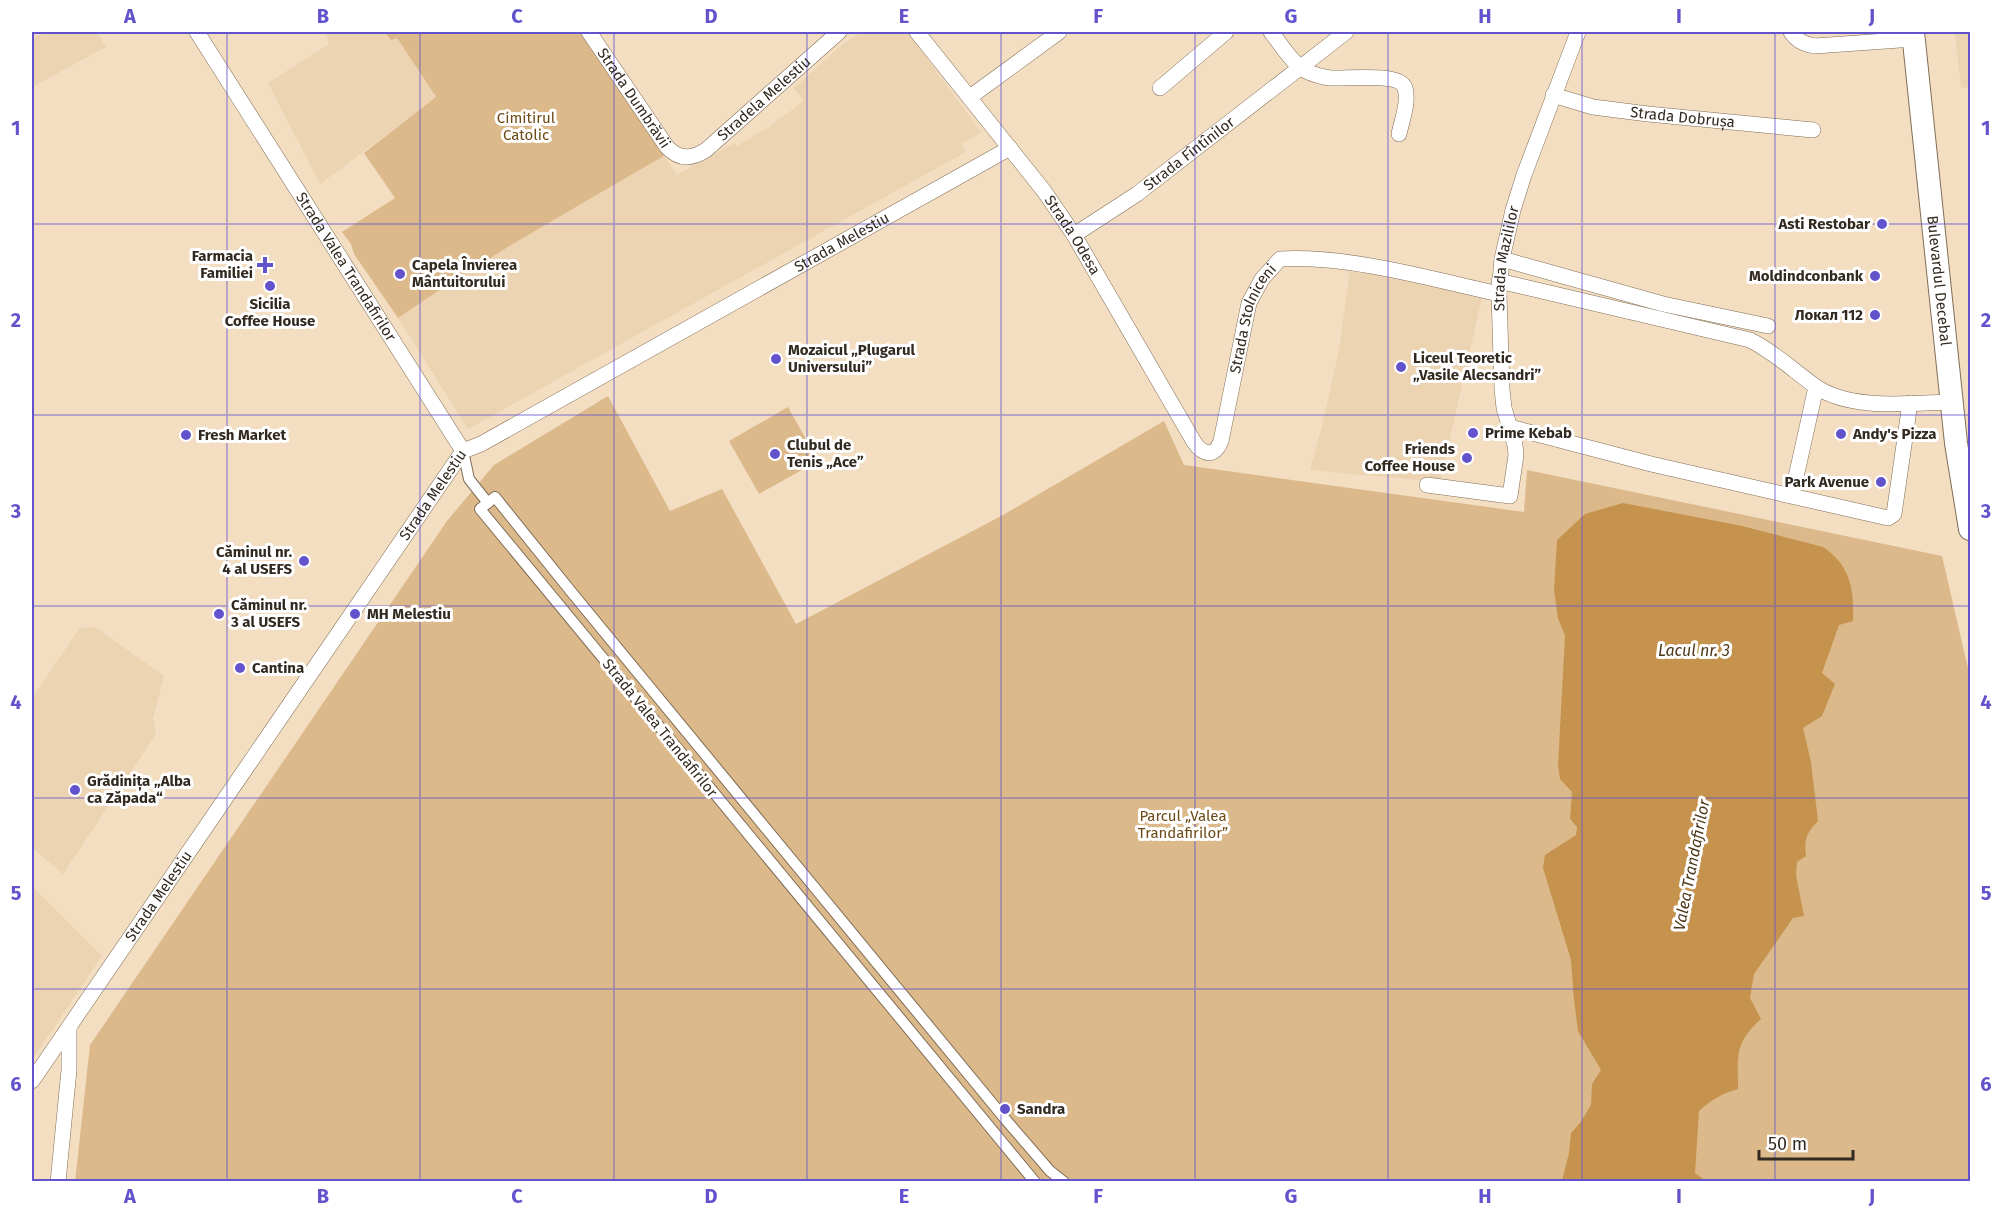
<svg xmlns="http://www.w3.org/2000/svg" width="2002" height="1213" font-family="'Fira Sans',sans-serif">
	<rect width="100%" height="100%" fill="#f3dec2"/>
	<g fill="#ecd3b1">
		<path d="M45,32H97L106,47L32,87V39Z"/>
		<path d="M325,32H385L391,39L397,38L436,98L320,184L268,83L329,44Z"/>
		<path d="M861,32H907L981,132L962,144L966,152L468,429L398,318L435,292L526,236L664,156L677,175L734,143L737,146L769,127L804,101L794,88L844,43Z"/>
		<path d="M1955,32H1970V87L1961,88Z"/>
		<path d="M1350,270L1482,297L1440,482L1310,470L1323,422L1339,350Z"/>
		<path d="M95,627L164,676L153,719L156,734L63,874L32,847V698L80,628Z"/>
		<path d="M32,886L102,956L32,1060Z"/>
	</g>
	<g fill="#dcb98b">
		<path d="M385,32H581L664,156C574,208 483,259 398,318L354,254L351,244L342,232L395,198L364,153L436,97L397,38L391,40Z"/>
		<path d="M608,396L670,511L722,489L796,624L1003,515L1164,421L1184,465L1524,512L1527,470L1942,556L1970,677V1181L75,1182L90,1045L447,521L494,465Z"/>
		<path d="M788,407L818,461L759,494L729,441Z"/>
	</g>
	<path fill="#c5934d" d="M1623,503L1742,526L1823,547C1851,566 1854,589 1853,621L1839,625L1822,673L1835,684L1822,716L1803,728L1811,762L1818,821C1806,833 1804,840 1806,856L1797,862L1796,875L1804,916L1793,918L1754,974L1750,998L1761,1019C1734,1044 1738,1054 1738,1089C1723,1093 1711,1100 1699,1111L1695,1173L1706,1181H1714H1562L1569,1153L1571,1133L1580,1123L1591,1105L1592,1084L1601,1070L1578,1031L1574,1000L1571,960L1543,868L1545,855L1576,835L1577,827L1570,819L1572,792L1560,779L1558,765L1565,636L1558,618L1554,590L1557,540L1585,514Z"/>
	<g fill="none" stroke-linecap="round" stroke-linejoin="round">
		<g stroke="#806d55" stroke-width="12">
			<g id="pedestrian">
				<path d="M463,451L469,479L488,503"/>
				<path d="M1035,1182L480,509L495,497L573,594L1006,1120L1050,1171L1064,1182"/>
			</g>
		</g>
		<g stroke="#806d55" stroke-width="16">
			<g id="minor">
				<path id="s1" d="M197,32L463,451"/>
				<path id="s2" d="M589,32L667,147C679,160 692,159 706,150L839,32"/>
				<path id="s3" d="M917,32L1044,191L1074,235L1194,442C1203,455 1214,458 1221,441L1249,303L1262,279L1280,259C1348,255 1432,279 1499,294"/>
				<path d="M1271,32C1279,42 1293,64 1304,70C1312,74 1321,77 1331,78C1346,79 1400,72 1405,88C1409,102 1402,120 1399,134"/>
				<path d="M1791,32C1797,41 1804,44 1815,46L1914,39"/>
				<path d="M1160,88L1226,32"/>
				<path id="s4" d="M1553,95L1593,107L1648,114L1813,130"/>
				<path d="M970,97L1059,32"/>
				<path id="s5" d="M1074,235L1137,194L1346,32"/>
				<path d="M1502,259L1663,304L1768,326"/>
				<path d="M1499,281L1750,340C1774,352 1793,370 1815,386C1850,411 1911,403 1952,402"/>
				<path d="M1510,427L1651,464L1888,518L1894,514L1910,403"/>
				<path id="s6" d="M1427,485L1510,496L1516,455L1515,445L1504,408L1502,389L1499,294L1502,259L1513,210L1524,175L1578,32"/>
				<path d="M1792,495L1816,387"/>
				<path id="s7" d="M32,1081L463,451L481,444L1010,148"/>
				<path d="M58,1182L69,1070V1028"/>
			</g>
		</g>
		<g stroke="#806d55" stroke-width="24">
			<g id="primary">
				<path id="s8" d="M1913,32L1956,443L1970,529"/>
			</g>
		</g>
		<use href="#pedestrian" stroke="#fff" stroke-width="10"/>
		<use href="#minor" stroke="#fff" stroke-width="15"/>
		<use href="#primary" stroke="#fff" stroke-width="22"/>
	</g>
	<path fill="none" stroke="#6253cc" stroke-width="1.5" stroke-opacity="0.55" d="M227,32V1182M420,32V1182M614,32V1182M807,32V1182M1001,32V1182M1195,32V1182M1388,32V1182M1582,32V1182M1775,32V1182M32,224H1970M32,415H1970M32,606H1970M32,798H1970M32,989H1970"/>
	<g fill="#6253cc" stroke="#fff" stroke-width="2">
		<circle cx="1882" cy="224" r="6"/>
		<path d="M262 256h6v6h6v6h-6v6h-6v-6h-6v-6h6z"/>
		<circle cx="400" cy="274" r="6"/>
		<circle cx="1875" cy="276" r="6"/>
		<circle cx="270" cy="286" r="6"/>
		<circle cx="1875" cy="315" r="6"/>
		<circle cx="776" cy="359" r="6"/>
		<circle cx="1401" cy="367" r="6"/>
		<circle cx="1473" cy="433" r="6"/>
		<circle cx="1841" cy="434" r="6"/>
		<circle cx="186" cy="435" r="6"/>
		<circle cx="775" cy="454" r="6"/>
		<circle cx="1467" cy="458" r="6"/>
		<circle cx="1881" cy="482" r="6"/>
		<circle cx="304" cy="561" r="6"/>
		<circle cx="219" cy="614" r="6"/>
		<circle cx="355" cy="614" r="6"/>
		<circle cx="240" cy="668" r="6"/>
		<circle cx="75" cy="790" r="6"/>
		<circle cx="1005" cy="1109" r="6"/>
	</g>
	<g text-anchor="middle" stroke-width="6" stroke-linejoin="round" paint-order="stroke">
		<g font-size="15" fill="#322a20" stroke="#fff">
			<text dy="5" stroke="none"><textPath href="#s2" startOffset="80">Strada Dumbrăvii</textPath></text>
			<text dy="5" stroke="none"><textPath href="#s2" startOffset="260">Stradela Melestiu</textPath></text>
			<text dy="5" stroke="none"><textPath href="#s4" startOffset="132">Strada Dobrușa</textPath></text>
			<text dy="5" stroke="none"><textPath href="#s5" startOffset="141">Strada Fîntînilor</textPath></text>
			<text dy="5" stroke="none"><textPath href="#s3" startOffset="256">Strada Odesa</textPath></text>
			<text dy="5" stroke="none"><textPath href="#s7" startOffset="1196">Strada Melestiu</textPath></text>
			<text dy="5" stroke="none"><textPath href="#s6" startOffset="324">Strada Mazililor</textPath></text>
			<text dy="5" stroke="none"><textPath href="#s1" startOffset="278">Strada Valea Trandafirilor</textPath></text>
			<text dy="5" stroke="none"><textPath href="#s8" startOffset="250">Bulevardul Decebal</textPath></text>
			<text dy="5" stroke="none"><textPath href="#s3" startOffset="660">Strada Stolniceni</textPath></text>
			<text dy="5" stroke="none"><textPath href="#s7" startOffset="710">Strada Melestiu</textPath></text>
			<text transform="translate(660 728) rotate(51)" y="5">Strada Valea Trandafirilor</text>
			<text dy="5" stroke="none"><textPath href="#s7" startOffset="224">Strada Melestiu</textPath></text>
		</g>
		<g font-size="15" fill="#6d4a15" stroke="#fff">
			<text x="526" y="123">Cimitirul<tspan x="526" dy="17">Catolic</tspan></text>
			<text x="1183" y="821">Parcul „Valea<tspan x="1183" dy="17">Trandafirilor”</tspan></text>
		</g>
		<g font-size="15" font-weight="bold" fill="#322a20" stroke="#fff" text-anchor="start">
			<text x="1870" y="229" text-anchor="end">Asti Restobar</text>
			<text x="253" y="261" text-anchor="end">Farmacia<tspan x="253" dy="17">Familiei</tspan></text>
			<text x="412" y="270">Capela Învierea<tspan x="412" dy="17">Mântuitorului</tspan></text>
			<text x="1863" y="281" text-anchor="end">Moldindconbank</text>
			<text x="270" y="309" text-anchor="middle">Sicilia<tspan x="270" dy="17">Coffee House</tspan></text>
			<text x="1863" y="320" text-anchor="end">Локал 112</text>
			<text x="788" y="355">Mozaicul „Plugarul<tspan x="788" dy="17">Universului”</tspan></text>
			<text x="1413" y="363">Liceul Teoretic<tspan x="1413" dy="17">„Vasile Alecsandri”</tspan></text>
			<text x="1485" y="438">Prime Kebab</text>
			<text x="1853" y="439">Andy's Pizza</text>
			<text x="198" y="440">Fresh Market</text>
			<text x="787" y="450">Clubul de<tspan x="787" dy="17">Tenis „Ace”</tspan></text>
			<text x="1455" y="454" text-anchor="end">Friends<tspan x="1455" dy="17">Coffee House</tspan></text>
			<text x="1869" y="487" text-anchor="end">Park Avenue</text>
			<text x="292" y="557" text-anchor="end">Căminul nr.<tspan x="292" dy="17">4 al USEFS</tspan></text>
			<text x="231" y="610">Căminul nr.<tspan x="231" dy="17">3 al USEFS</tspan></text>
			<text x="367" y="619">MH Melestiu</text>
			<text x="252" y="673">Cantina</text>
			<text x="87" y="786">Grădinița „Alba<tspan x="87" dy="17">ca Zăpada“</tspan></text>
			<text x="1017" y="1114">Sandra</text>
		</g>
		<g font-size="16" font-style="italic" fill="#4c3718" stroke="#fff">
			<text x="1694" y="656">Lacul nr. 3</text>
			<text transform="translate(1691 865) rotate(-79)" y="6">Valea Trandafirilor</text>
		</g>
	</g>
	<rect width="2002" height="1213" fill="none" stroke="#ffffff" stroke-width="66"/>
	<path d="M1759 1150v9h94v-9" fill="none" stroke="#322a20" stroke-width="3"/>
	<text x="1768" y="1150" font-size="18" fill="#322a20" stroke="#ffffff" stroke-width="4.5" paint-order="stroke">50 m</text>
	<rect x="33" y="33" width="1936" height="1147" fill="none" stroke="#6253cc" stroke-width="2"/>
	<g font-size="20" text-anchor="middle" font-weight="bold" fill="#6253cc">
		<text x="130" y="23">A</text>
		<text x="323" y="23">B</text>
		<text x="517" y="23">C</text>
		<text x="711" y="23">D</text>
		<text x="904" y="23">E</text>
		<text x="1098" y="23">F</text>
		<text x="1291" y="23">G</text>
		<text x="1485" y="23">H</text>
		<text x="1679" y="23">I</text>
		<text x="1872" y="23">J</text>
		<text x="16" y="135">1</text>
		<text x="1986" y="135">1</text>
		<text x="16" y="327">2</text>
		<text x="1986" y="327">2</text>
		<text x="16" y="518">3</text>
		<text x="1986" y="518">3</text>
		<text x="16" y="709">4</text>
		<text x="1986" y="709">4</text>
		<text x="16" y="900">5</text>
		<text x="1986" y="900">5</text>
		<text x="16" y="1091">6</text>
		<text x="1986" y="1091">6</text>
		<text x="130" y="1203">A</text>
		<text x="323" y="1203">B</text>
		<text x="517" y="1203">C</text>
		<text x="711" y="1203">D</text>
		<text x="904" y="1203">E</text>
		<text x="1098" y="1203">F</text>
		<text x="1291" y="1203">G</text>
		<text x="1485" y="1203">H</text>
		<text x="1679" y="1203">I</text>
		<text x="1872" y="1203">J</text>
	</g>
</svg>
